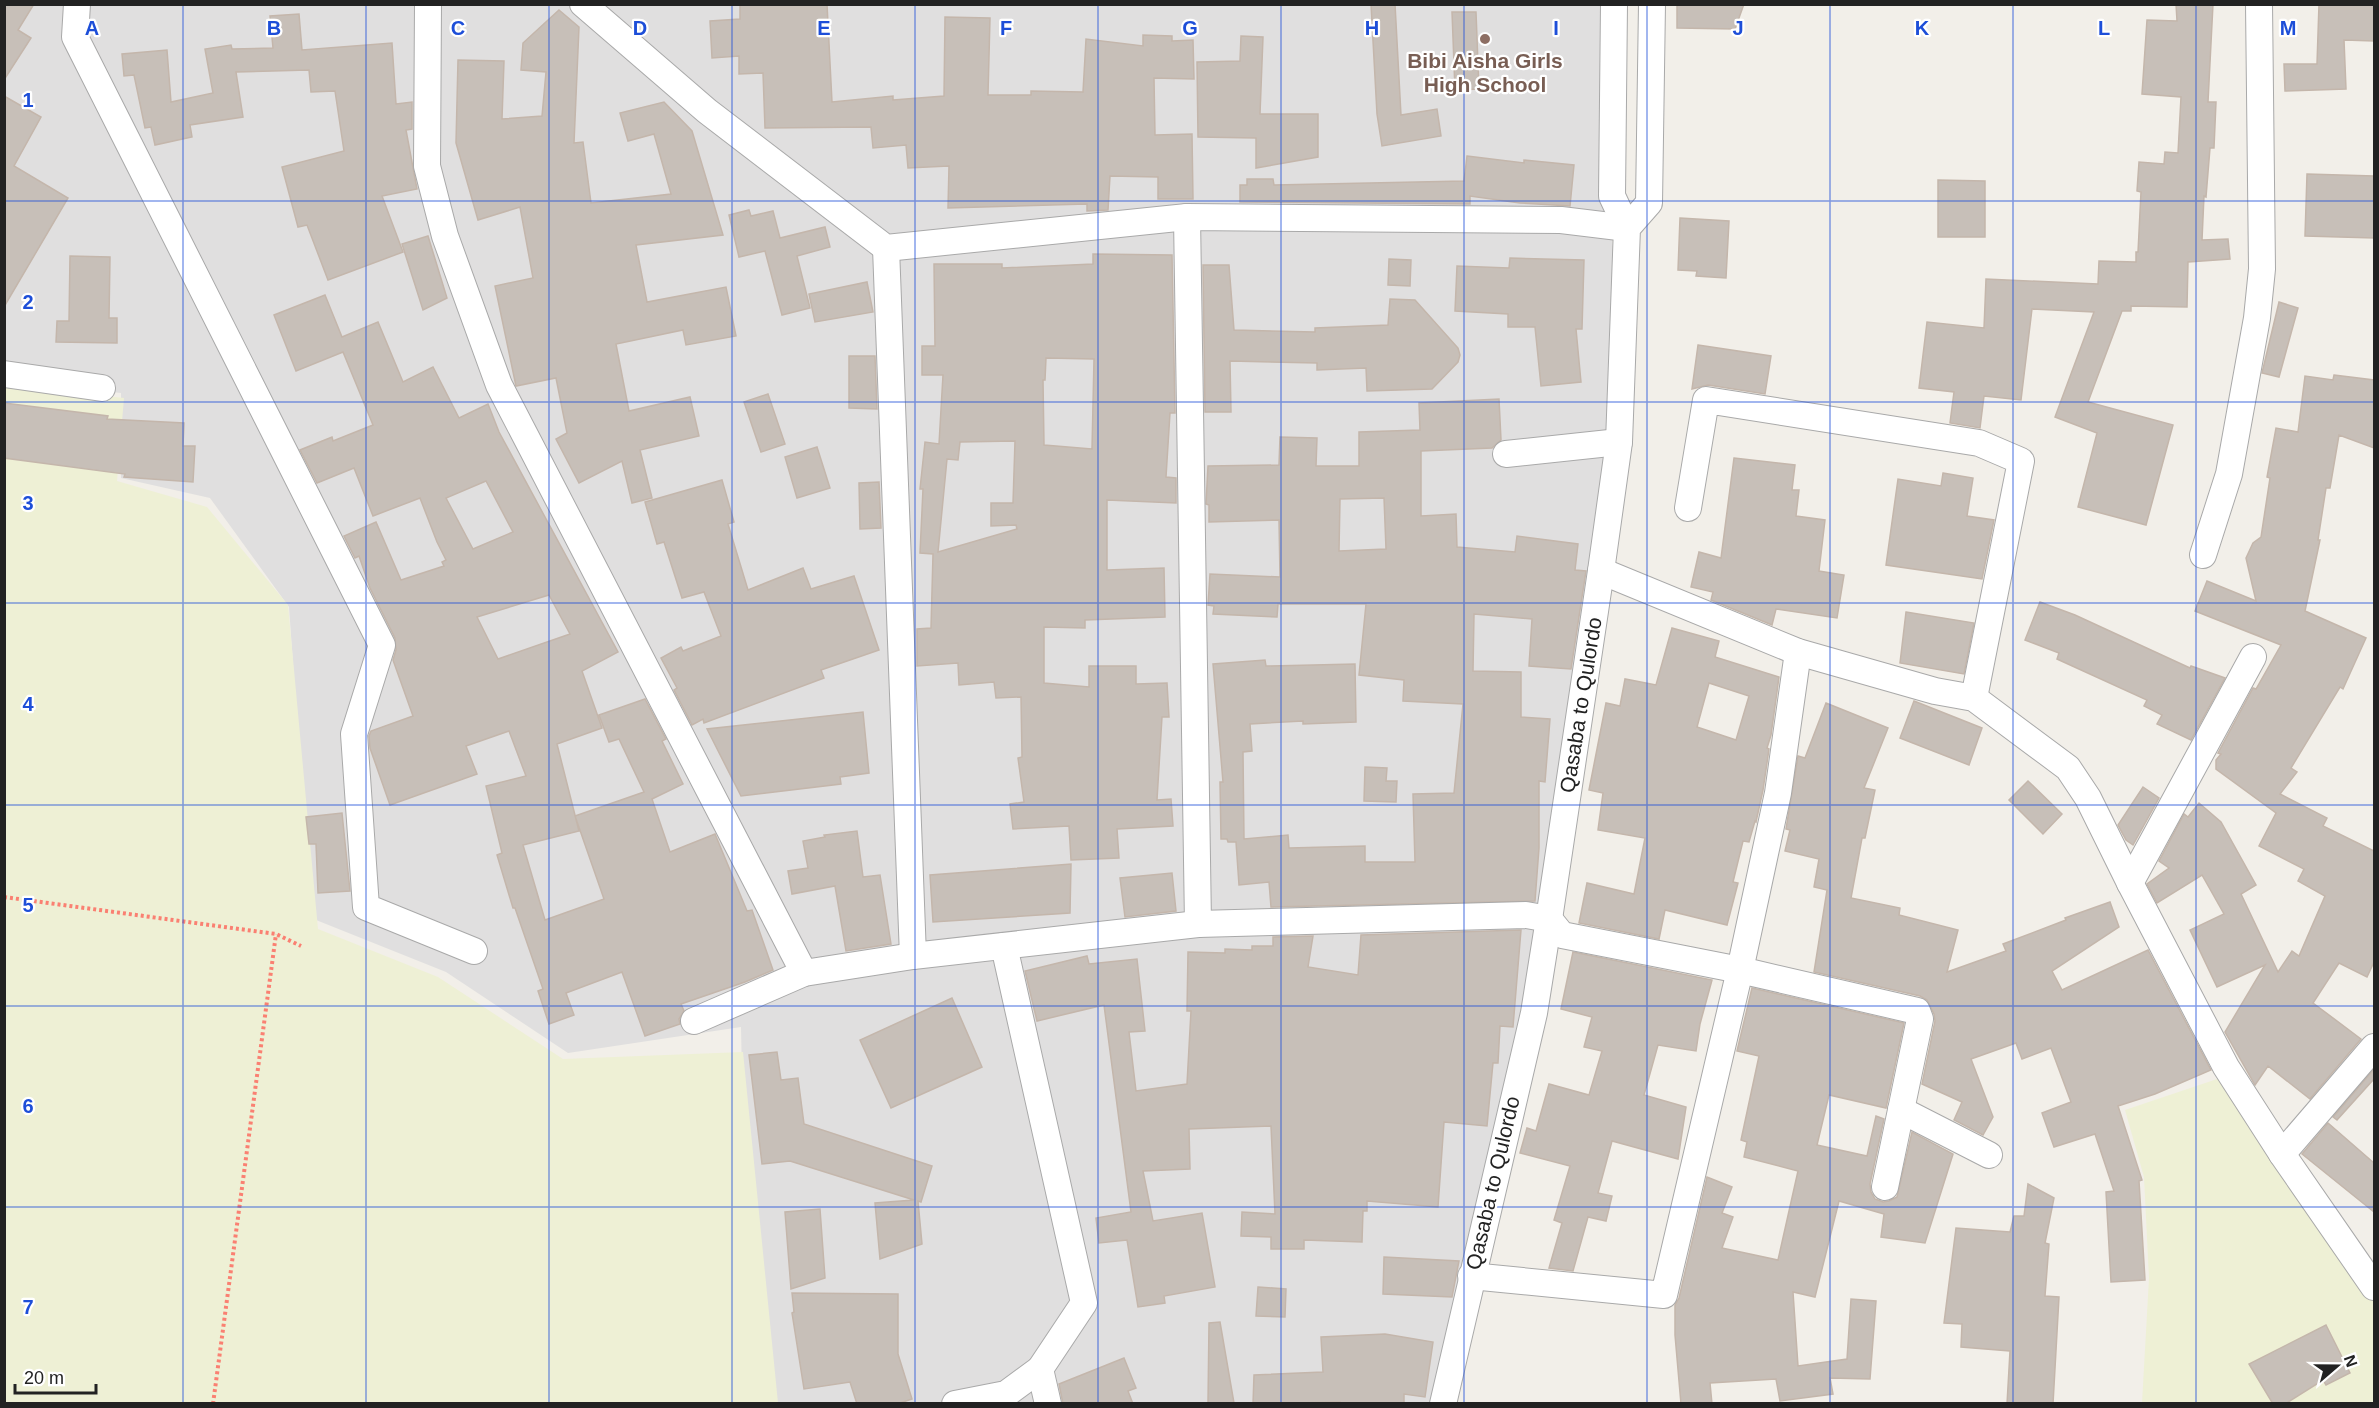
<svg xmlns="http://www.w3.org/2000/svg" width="2379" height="1408" font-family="Helvetica,sans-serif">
	<rect width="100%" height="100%" fill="#f2efe9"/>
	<path fill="#e0dfdf" d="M5,5H1614L1611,202L1614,293L1612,432L1512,1084L1444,1403H647L748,1368L741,1027L568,1053L446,972L311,918L289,607L210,498L121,478V393L5,380Z"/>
	<g fill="#eef0d5">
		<path d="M5,385L124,398L117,481L207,507L288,605L318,929L438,977L563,1059L743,1052L778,1403L5,1404Z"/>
		<path d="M2229,1075L2374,1297V1403H2142L2149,1278L2144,1177L2125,1110Z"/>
	</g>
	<g fill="#c7bfb8" stroke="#c4b6ab" stroke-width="1.5" fill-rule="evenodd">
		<path d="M4,4H34L18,30L31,38L4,80Z"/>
		<path d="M740,4H827L832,102L893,96V100L944,96L945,17L990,18L988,95H1031V91L1083,92L1086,39L1143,46V35L1172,36V41L1193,40L1194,79L1154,78L1155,135L1192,134L1193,199H1158V177L1110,176L1108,210L1087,211V204L948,208L949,166L908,168L906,145L873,148L871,127L765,128L763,73L739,74V56L712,58L710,21L740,19Z"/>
		<path d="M1371,4H1395L1401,115L1437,109L1441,136L1382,146L1377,114Z"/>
		<path d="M1677,4H1744L1735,29L1677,28Z"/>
		<path d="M2176,4H2213L2208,102H2216L2214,148H2210L2206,197L2204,196L2202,240L2228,239L2230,259L2188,262L2187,307L2131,306V311H2122L2088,402L2173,425L2146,525L2078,507L2097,433L2055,417L2094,312L2032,309L2021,400L1984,396L1980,428L1950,423L1954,392L1919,388L1927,322L1984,328L1986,279L2098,284L2099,261L2136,262V252H2138L2141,192L2137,191L2139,162L2164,164L2165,152L2178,153L2181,97L2142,94L2147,20L2177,21Z"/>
		<path d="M2319,4H2374V41L2344,40L2346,89L2285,91L2284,64H2317Z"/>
		<path d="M559,10L579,27L574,143L583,142L591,203L671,194L654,134L628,141L620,113L664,102L692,131L723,235L636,245L647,302L726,287L736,336L686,345L683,330L616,344L629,411L690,397L699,436L640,450L652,498L632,503L622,461L579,483L556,439L567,433L556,378L516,386L495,286L533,278L520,207L478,220L456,143L458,60L504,61L502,119L542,116L546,72L521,70L523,43Z"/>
		<path d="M1452,12H1476L1479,89L1455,90Z"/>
		<path d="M299,14L302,50L392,43L396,104L412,102V129L406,130L417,189L382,196L403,252L328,280L307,225L298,227L282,167L344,151L335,91L311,92L309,70L236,72L243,117L190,125L192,137L155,145L151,127L145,128L134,75L124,76L122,54L167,50L171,102L213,93L205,49L231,45L232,49L273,48L270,16Z"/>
		<path d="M1241,36L1263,37L1260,114H1318V157L1256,168V138L1198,137L1197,62L1240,61Z"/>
		<path d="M4,96L41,117L14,166L68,198L4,307Z"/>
		<path d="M1467,156L1524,163V160L1574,165L1570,206L1520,203L1470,196V204L1240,202V185H1247V179H1273L1274,185L1464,181Z"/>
		<path d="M2307,174L2374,176V238L2305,236Z"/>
		<path d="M1938,180L1985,181V237H1938Z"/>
		<path d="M749,210L751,216L773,211L780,238L825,227L830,247L797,256L810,308L782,315L765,251L739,257L729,215Z"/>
		<path d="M1680,218L1729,221L1726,278L1696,276L1697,271L1678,270Z"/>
		<path d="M428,236L447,298L423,310L402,244Z"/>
		<path d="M1093,254L1172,255L1175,413H1170L1166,477L1176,478V503L1107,500V570L1164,568L1165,617L1085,620V628L1044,627V683L1089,687V666H1136V684L1167,683L1169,717H1162L1157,800L1171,799L1173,826L1117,829L1119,858L1071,860L1069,826L1013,829L1010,804L1024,802L1018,758L1022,757L1021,697L996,698L994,682L959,685L958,663L917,666V629L931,628L933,554L920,553L923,489H920L925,442L939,444L943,375H922V346H935L934,264H1002V268L1093,264ZM1046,358L1094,359L1092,449L1044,445L1043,380H1045ZM1015,441L1013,503H991V526L1016,525L1017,529L938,552L947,459L958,460L960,442Z"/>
		<path d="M70,256L110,257L109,318H117V343L56,342L57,321H69Z"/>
		<path d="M1510,258L1584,260L1582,329H1576L1581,382L1541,386L1535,327H1508V314L1455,311L1457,266L1509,268Z"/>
		<path d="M1389,259L1411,260L1410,286L1388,285Z"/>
		<path d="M1203,265H1229L1234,330L1315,332V328L1388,325L1390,299L1415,300L1458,348L1460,355L1458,362L1432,389L1367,391L1366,368L1317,370V363L1230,361L1231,412H1205Z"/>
		<path d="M867,282L873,312L815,322L809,294Z"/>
		<path d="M325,295L342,337L378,322L403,382L433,367L459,418L488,404L499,432L618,652L582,671L602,728L557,744L579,831L523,845L545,920L604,899L575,816L644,792L619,739L609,742L599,715L645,699L666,739L662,741L683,784L652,799L670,852L715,834L747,911L752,910L773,970L745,982L681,1004L684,1011L679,1019L680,1024L645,1036L622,972L566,993L574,1015L549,1024L538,991L543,989L515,908H513L497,855L502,853L486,786L526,776L509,731L466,746L477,774L390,805L370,748L369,736L371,731L413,716L393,660L396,650L395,638L370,588L359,556L355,558L344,536L376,522L401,580L444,566L442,562L446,560L437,542L420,498L373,516L354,468L317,483L300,450L332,437L333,441L373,425L343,352L296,371L274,315ZM486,481L513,532L473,549L446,498ZM549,595L570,634L498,659L477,617Z"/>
		<path d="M2279,302L2298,308L2279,377L2262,373Z"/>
		<path d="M1698,345L1771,356L1765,394L1708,385L1692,389Z"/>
		<path d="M849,356H875L877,409L849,408Z"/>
		<path d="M2334,375L2374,380V448L2339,435L2330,488H2326L2318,540H2320L2305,611L2366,638L2343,689L2340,687L2291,768L2297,772L2280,794L2327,818L2323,826L2374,851V962L2367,977L2339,963L2313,1003L2361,1039L2310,1099L2268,1066L2255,1085L2225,1032L2265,965L2217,987L2190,930L2224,914L2202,875L2157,903L2147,884L2169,868L2159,861L2184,814L2188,817L2199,803L2221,822L2256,885L2241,894L2278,972L2292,951L2299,956L2325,896L2298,881L2304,869L2259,846L2276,813L2216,769V760L2221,754L2218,753L2253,688L2256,689L2281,645L2195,611L2207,581L2256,601L2246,558L2253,543L2261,537L2270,478L2267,477L2276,428L2298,432L2305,376L2333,380Z"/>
		<path d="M768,394L785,444L761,452L744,402Z"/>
		<path d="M1499,399L1501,440L1492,448L1421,451V516L1456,514L1457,547L1515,552L1517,536L1578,544L1575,570L1586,571L1571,669L1529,666L1532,619L1474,614L1473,671L1521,672V717L1550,719L1545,782L1539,781V848L1535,901L1271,907L1269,882L1239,885L1236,842H1228L1227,839H1221L1220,782H1223L1213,664L1265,660L1266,666L1355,664L1356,722L1303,724V721L1250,724L1252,751L1243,752L1244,839L1288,835L1289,848L1365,846V862H1415L1413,794L1454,793L1463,704L1403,701L1404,680L1359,675L1366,604H1278L1277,617L1213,614L1214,606L1208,605L1210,574L1280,577L1279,520L1209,522V505L1206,504L1208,466L1279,465L1280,437L1317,438L1316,466H1359V432L1420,430L1419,403ZM1384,498L1386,549L1339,551L1340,499Z"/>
		<path d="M4,403L108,416L107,419L184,423L183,446H195L193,482L124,477L125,474L4,458Z"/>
		<path d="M817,447L830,488L797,498L785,457Z"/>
		<path d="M1734,458L1795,465L1792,490H1799L1796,516L1825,520L1819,571L1844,575L1837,618L1776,609L1772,625L1711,600L1713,592L1691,587L1699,552L1721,558Z"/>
		<path d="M1943,473L1973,478L1967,516L1994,520L1982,579L1886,565L1898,479L1941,486Z"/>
		<path d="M722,480L734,522L728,524L748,590L803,568L811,589L854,576L879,650L821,670L824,678L704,723L703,719L692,725L674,690L677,688L661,658L681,647L683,651L721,636L704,592L682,598L664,542L657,544L645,502Z"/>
		<path d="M879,482L881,528L860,529L859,483Z"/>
		<path d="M2040,602L2075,615L2190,668L2191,666L2225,678L2191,740L2157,724L2162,715L2144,706L2147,700L2057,659L2059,653L2025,640Z"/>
		<path d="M1906,612L1974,623L1964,674L1900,663Z"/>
		<path d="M1672,628L1719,641L1715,657L1779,677L1771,735L1767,748L1769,749L1763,790L1756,822L1755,821L1749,842L1743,841L1733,882L1738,883L1727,925L1665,910L1659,939L1579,923L1587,883L1634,894L1645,838L1598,830L1603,793L1589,790L1606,703L1620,706L1625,679L1656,685ZM1709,683L1749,696L1736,740L1697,727Z"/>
		<path d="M1914,701L1982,728L1969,765L1900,738Z"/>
		<path d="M1826,703L1888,728L1864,788L1875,790L1865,838H1862L1851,898L1900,908L1899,915L1958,930L1947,972L2006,951L2003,944L2066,920L2065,918L2110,902L2119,927L2052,971L2062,990L2148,950L2211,1070L2155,1094L2118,1106L2142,1180L2139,1181L2145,1280L2111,1282L2106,1192L2114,1191L2095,1134L2054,1147L2042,1113L2071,1102L2051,1048L2022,1059L2016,1043L1971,1059L1993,1117L1983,1135L1954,1120L1962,1102L1922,1084L1935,1021L1934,1014L1927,1000L1920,996L1814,972L1827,890L1814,887L1819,859L1785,851L1790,830L1786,829L1798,756L1805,758Z"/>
		<path d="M863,712L869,773L840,777L841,784L741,796L707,729Z"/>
		<path d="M1365,767L1387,768L1386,781H1397L1396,802L1364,801Z"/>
		<path d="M2028,781L2062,814L2043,834L2009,800Z"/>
		<path d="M2143,787L2159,798L2133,845L2126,840L2118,825Z"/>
		<path d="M342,813L350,891L318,893L316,844H309L306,817Z"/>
		<path d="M857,831L863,877L880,875L891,944L846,951L835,886L792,894L788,871L808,868L803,841L825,837L824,835Z"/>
		<path d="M1071,864L1070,913L933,922L930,875Z"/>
		<path d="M1172,873L1176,911L1125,917L1120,878Z"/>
		<path d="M1521,930L1513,1027L1500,1026L1498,1063H1493L1487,1126L1444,1122L1438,1207L1367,1201V1211H1363L1362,1242L1304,1240V1249H1271V1237L1241,1236L1242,1212L1275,1214L1271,1126L1189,1129L1190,1169L1143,1171L1153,1221L1202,1213L1215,1287L1164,1296L1165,1303L1138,1307L1127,1240L1099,1243L1096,1218L1131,1212L1104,1005L1037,1021L1025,971L1087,956L1089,964L1137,959L1145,1031L1129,1032L1136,1091L1187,1084L1191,1011H1187L1188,952L1225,953V949L1252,950V946H1273V937L1313,936L1308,967L1358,975L1361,935Z"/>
		<path d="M1573,952L1712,980L1700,1024L1696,1051L1658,1045L1644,1095L1686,1107L1678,1159L1612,1141L1598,1193L1612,1196L1606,1221L1588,1217L1573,1271L1549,1268L1562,1223L1554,1220L1570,1166L1520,1153L1527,1128L1536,1131L1549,1084L1589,1095L1602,1051L1584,1047L1592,1017L1561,1009Z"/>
		<path d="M1752,988L1904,1023L1886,1108L1829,1095L1817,1145L1867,1156L1876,1116L1884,1119L1870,1184L1871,1192L1875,1199L1883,1202L1889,1201L1897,1197L1912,1132L1953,1154L1925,1243L1881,1237L1884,1214L1839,1201L1815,1297L1793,1292L1798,1366L1847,1359L1851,1299L1876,1301L1870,1379L1830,1378L1833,1394L1780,1401L1776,1379L1710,1383L1712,1404H1681L1675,1335V1305L1679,1298L1707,1177L1732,1187L1722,1213L1733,1217L1722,1248L1778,1260L1798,1171L1744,1157L1747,1142L1741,1140L1759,1056L1737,1051Z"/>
		<path d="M952,998L982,1067L891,1108L860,1040Z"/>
		<path d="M777,1052L781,1080L798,1078L804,1124L932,1166L921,1202L918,1201L922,1244L880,1259L875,1203L914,1200L790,1161L762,1164L749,1055Z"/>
		<path d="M2374,1069V1079L2337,1120L2333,1117Z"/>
		<path d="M2328,1123L2374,1163V1212L2302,1154Z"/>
		<path d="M2028,1184L2054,1198L2045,1243L2049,1244L2045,1296L2059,1297L2053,1404H2007L2010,1351L1961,1347L1962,1324L1944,1323L1956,1228L2010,1232L2014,1216H2024Z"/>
		<path d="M820,1209L825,1278L791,1289L785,1212Z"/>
		<path d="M1384,1257L1459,1261L1452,1297L1383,1294Z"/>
		<path d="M1258,1287L1286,1289L1285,1317L1256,1316Z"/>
		<path d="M792,1293L898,1294V1354L912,1399L897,1404H857L850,1382L804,1389L792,1313L794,1312Z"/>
		<path d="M1220,1322L1234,1403H1208L1209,1323Z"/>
		<path d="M2326,1325L2350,1373L2326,1385L2323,1380L2285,1404H2273L2249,1364Z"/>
		<path d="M1385,1334L1433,1342L1425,1397L1404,1394V1404H1340V1402L1253,1404L1254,1375L1323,1372L1321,1337Z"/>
		<path d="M1124,1358L1136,1388L1128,1391L1133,1404H1063L1059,1384Z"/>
	</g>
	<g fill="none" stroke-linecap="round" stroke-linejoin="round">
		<g stroke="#a9a9a9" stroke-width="28">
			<g id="minor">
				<path d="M77,4L75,37L382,645L354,734L366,907L474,951"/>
				<path d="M428,4L427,166L445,236L499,385L804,973"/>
				<path d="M583,4L707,111L886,248L1187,217L1561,220L1627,228"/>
				<path d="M1614,4L1612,196L1627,228"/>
				<path d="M1187,217L1198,924"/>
				<path d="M886,248L913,956"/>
				<path d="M4,374L102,388"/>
				<path d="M1506,454L1619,442"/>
				<path d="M1688,508L1706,400L1979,443L2021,461L1974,698"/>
				<path d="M2203,555L2229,474L2257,318L2262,269L2259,4"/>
				<path d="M1601,571L1798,652L1935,691L1974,698L2068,768L2088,798L2130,883L2226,1067L2282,1154L2374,1287"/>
				<path d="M2130,883L2253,657"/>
				<path d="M1004,946L1084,1303L1040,1369L1048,1404"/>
				<path d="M694,1021L804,973L913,956L1198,924L1526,915L1549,919L1562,935L1740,970L1917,1011L1920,1019L1885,1187"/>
				<path d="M1901,1110L1989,1155"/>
				<path d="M2282,1154L2374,1047"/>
				<path d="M1471,1276L1664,1295L1740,970L1778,793L1798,652"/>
				<path d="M955,1404L1006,1394L1040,1369"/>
				<path d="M1443,1404L1534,1013L1549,919L1601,571L1619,442L1627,228L1649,203L1652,4"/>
			</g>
		</g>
		<g stroke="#fa8072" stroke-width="4" stroke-dasharray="3 3" stroke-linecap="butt">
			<path d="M4,897L276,934L301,946"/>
			<path d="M213,1404L276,934"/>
		</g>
		<use href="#minor" stroke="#fff" stroke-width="26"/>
	</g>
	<path fill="none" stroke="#1d4ed8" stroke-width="1.5" stroke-opacity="0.55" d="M183,4V1404M366,4V1404M549,4V1404M732,4V1404M915,4V1404M1098,4V1404M1281,4V1404M1464,4V1404M1647,4V1404M1830,4V1404M2013,4V1404M2196,4V1404M4,201H2374M4,402H2374M4,603H2374M4,805H2374M4,1006H2374M4,1207H2374"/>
	<circle fill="#8d6e63" stroke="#fff" stroke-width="2" cx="1485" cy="39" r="6"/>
	<g text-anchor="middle" stroke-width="4.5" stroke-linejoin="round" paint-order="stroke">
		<g font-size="21" font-weight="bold" fill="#785e54" stroke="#fff">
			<text x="1485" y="68">Bibi Aisha Girls<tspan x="1485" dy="24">High School</tspan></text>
		</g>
		<g font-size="21" fill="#222" stroke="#fff">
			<text transform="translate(1581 705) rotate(-81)" y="7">Qasaba to Qulordo</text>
			<text transform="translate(1493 1183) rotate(-77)" y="7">Qasaba to Qulordo</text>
		</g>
	</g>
	<g font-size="20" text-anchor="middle" font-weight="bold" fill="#1d4ed8" stroke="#fff" stroke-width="4.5" stroke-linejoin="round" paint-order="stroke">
		<text x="92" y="35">A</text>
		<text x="274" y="35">B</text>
		<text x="458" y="35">C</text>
		<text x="640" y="35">D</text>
		<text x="824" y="35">E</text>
		<text x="1006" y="35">F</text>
		<text x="1190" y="35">G</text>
		<text x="1372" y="35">H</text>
		<text x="1556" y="35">I</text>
		<text x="1738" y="35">J</text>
		<text x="1922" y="35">K</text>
		<text x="2104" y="35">L</text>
		<text x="2288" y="35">M</text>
		<text x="28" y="107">1</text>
		<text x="28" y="309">2</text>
		<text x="28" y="510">3</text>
		<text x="28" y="711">4</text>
		<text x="28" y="912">5</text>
		<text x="28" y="1113">6</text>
		<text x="28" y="1314">7</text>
	</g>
	<rect width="2379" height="1408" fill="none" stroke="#222222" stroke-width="12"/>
	<g transform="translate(2337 1366) rotate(70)" stroke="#ffffff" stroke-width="4.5" paint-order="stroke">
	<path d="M0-4.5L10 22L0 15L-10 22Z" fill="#222222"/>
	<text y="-9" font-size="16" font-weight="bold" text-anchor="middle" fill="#222222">N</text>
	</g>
	<path d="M15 1384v9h81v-9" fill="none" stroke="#222222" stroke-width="3"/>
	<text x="24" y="1384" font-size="18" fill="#222222" stroke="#ffffff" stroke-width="4.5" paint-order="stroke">20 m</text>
</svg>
